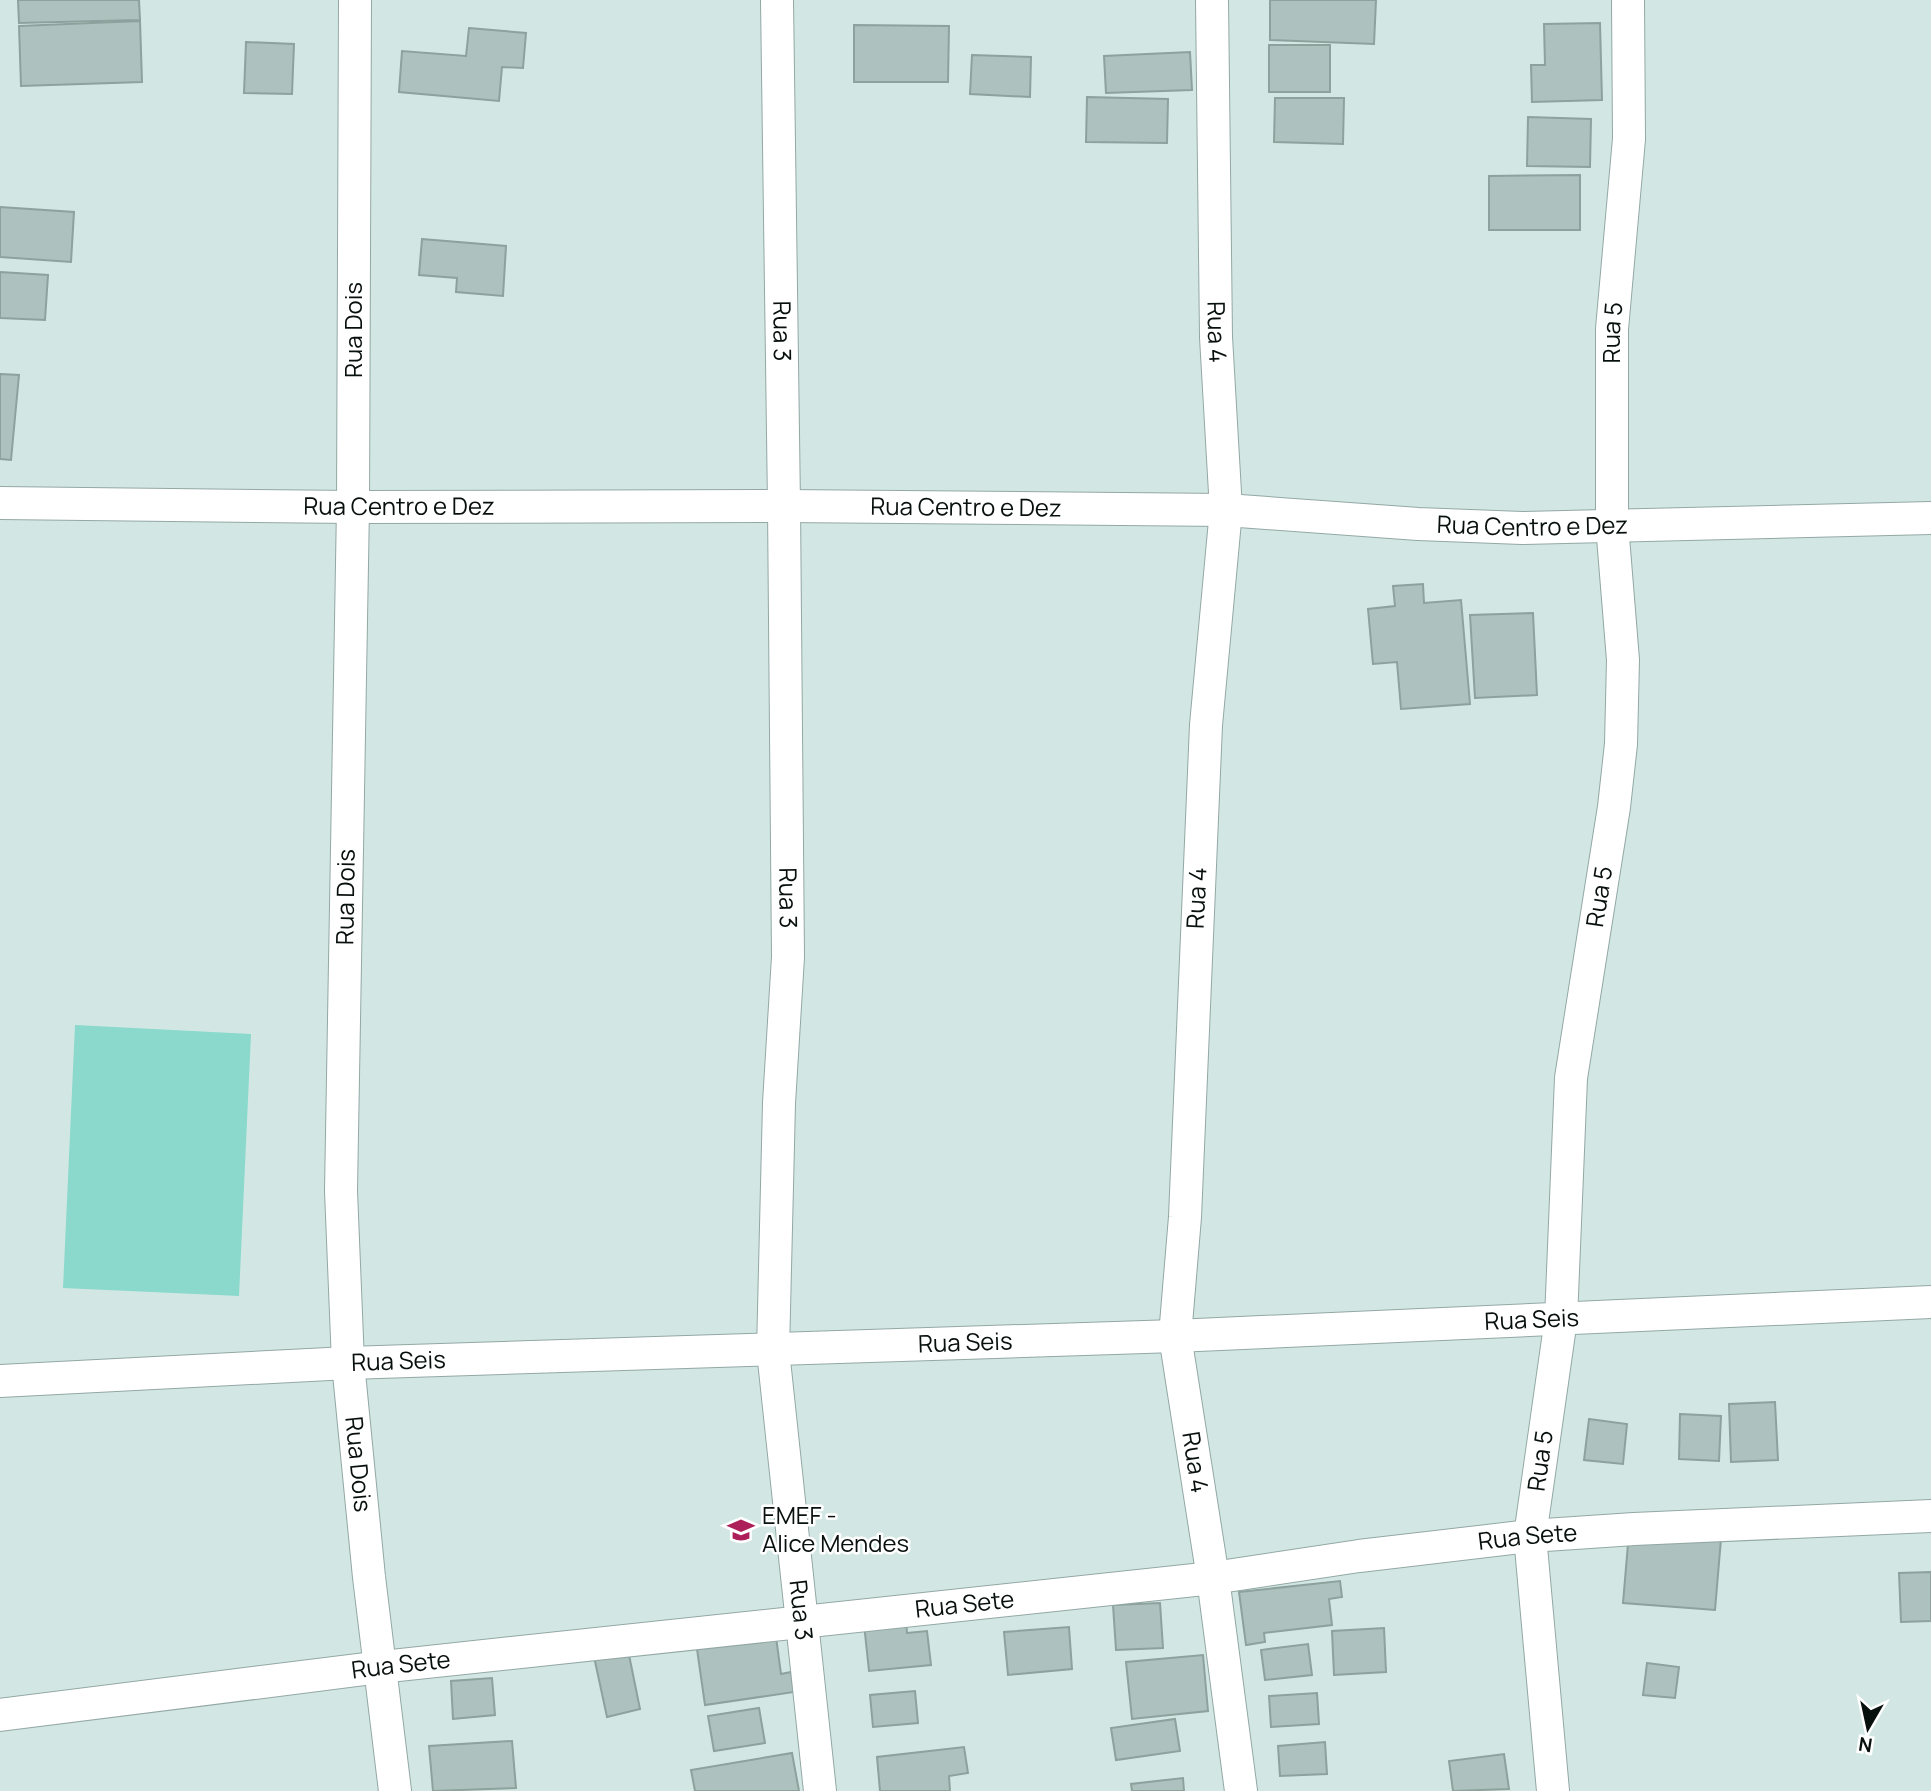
<svg xmlns="http://www.w3.org/2000/svg" width="1931" height="1791" font-family="Manrope,sans-serif">
	<rect width="100%" height="100%" fill="#d2e7e3"/>
	<path fill="#8ad9cc" d="M75,1025L251,1034L239,1296L63,1288Z"/>
	<g fill="#adc2be" stroke="#8da19d" stroke-width="2">
		<path d="M18,0H139L140,20L19,23Z"/>
		<path d="M1270,0H1376L1374,44L1270,40Z"/>
		<path d="M140,21L142,82L21,86L19,26Z"/>
		<path d="M1600,23L1602,100L1532,102L1531,65H1545L1544,24Z"/>
		<path d="M854,25L949,26L948,82H854Z"/>
		<path d="M469,28L526,33L523,68L502,67L499,101L399,92L402,51L466,56Z"/>
		<path d="M246,42L294,44L292,94L244,93Z"/>
		<rect x="1269" y="45" width="61" height="47"/>
		<path d="M1190,52L1192,90L1106,93L1104,56Z"/>
		<path d="M972,55L1031,57L1030,97L970,94Z"/>
		<path d="M1087,97L1168,99L1167,143L1086,142Z"/>
		<path d="M1275,98H1344L1343,144L1274,142Z"/>
		<path d="M1528,117L1591,119L1590,167L1527,166Z"/>
		<path d="M1580,175V230H1489V176Z"/>
		<path d="M0,207L74,212L71,262L0,257Z"/>
		<path d="M422,239L506,246L503,296L456,292L457,278L419,275Z"/>
		<path d="M0,272L48,275L45,320L0,318Z"/>
		<path d="M0,374L19,375L11,460L0,459Z"/>
		<path d="M1423,584L1424,603L1461,600L1470,704L1401,709L1397,662L1373,664L1368,609L1395,606L1393,586Z"/>
		<path d="M1533,613L1537,695L1475,698L1470,615Z"/>
		<path d="M1775,1402L1778,1460L1731,1462L1729,1404Z"/>
		<path d="M1680,1414L1721,1416L1719,1461L1679,1459Z"/>
		<path d="M1589,1419L1627,1424L1623,1464L1584,1460Z"/>
		<path d="M1629,1532L1721,1539L1715,1610L1623,1603Z"/>
		<path d="M1931,1572V1621L1901,1622L1899,1573Z"/>
		<path d="M1340,1581L1342,1597L1329,1599L1332,1625L1264,1633L1265,1642L1246,1645L1239,1592Z"/>
		<path d="M1160,1603L1163,1648L1116,1650L1113,1605Z"/>
		<path d="M906,1620L907,1633L927,1631L931,1665L869,1671L864,1624Z"/>
		<path d="M1069,1627L1072,1669L1008,1675L1004,1632Z"/>
		<path d="M1384,1628L1386,1672L1334,1675L1332,1631Z"/>
		<path d="M776,1637L781,1674L791,1672L794,1692L705,1705L697,1649Z"/>
		<path d="M1308,1644L1312,1675L1265,1680L1261,1650Z"/>
		<path d="M627,1645L640,1709L607,1717L593,1652Z"/>
		<path d="M1203,1655L1208,1711L1132,1719L1126,1662Z"/>
		<path d="M1647,1663L1679,1667L1675,1698L1643,1695Z"/>
		<path d="M492,1678L495,1715L453,1719L451,1681Z"/>
		<path d="M915,1691L918,1723L873,1727L870,1695Z"/>
		<path d="M1317,1693L1319,1724L1271,1727L1269,1696Z"/>
		<path d="M759,1708L765,1743L714,1751L708,1716Z"/>
		<path d="M1175,1719L1180,1751L1116,1760L1111,1728Z"/>
		<path d="M512,1741L516,1788L433,1791L429,1746Z"/>
		<path d="M1325,1742L1327,1774L1280,1776L1278,1746Z"/>
		<path d="M964,1747L968,1773L949,1776L950,1791H880L877,1757Z"/>
		<path d="M792,1753L799,1791H695L691,1770Z"/>
		<path d="M1504,1754L1509,1789L1453,1791L1449,1761Z"/>
		<path d="M1183,1778L1184,1791H1132L1131,1784Z"/>
	</g>
	<g fill="none" stroke-linecap="round" stroke-linejoin="round">
		<g stroke="#93a8a4" stroke-width="34">
			<g id="street">
				<path id="s1" d="M355,0L353,507L341,1191L348,1363L369,1577L395,1791"/>
				<path id="s2" d="M777,0L784,506L788,957L779,1103L773,1351L820,1791"/>
				<path id="s3" d="M1212,0L1216,337L1226,510L1206,725L1185,1217L1175,1336L1213,1578L1241,1791"/>
				<path id="s4" d="M0,503L353,507L784,506L1226,510L1418,524L1522,528L1931,518"/>
				<path id="s5" d="M0,1381L348,1363L1175,1336L1931,1302"/>
				<path id="s6" d="M0,1715L381,1667L1213,1578L1359,1556L1530,1536L1634,1529L1931,1516"/>
				<path id="s7" d="M1553,1791L1530,1536L1561,1319L1571,1078L1614,807L1621,744L1623,660L1612,525V329L1629,139L1628,0"/>
			</g>
		</g>
		<use href="#street" stroke="#fff" stroke-width="32"/>
	</g>
	<defs>
		<g id="school-bare" transform="scale(2.1)"><path d="M0-5L7-2L0 1L-7-2ZM-4 1L0 2.5L4 1V4Q0 6-4 4Z" fill="#ad1f59" stroke="#fff" stroke-width="2.5" paint-order="stroke"/></g>
	</defs>
	<g fill-rule="evenodd">
		<use href="#school-bare" x="741" y="1530"/>
	</g>
	<g text-anchor="middle" stroke-width="5" stroke-linejoin="round" paint-order="stroke">
		<g font-size="24" fill="#08100e" stroke="#fff">
			<text transform="translate(354 330) rotate(-90)" y="8">Rua Dois</text>
			<text dy="8" stroke="none"><textPath href="#s2" startOffset="331">Rua 3</textPath></text>
			<text dy="8" stroke="none"><textPath href="#s3" startOffset="332">Rua 4</textPath></text>
			<text dy="8" stroke="none"><textPath href="#s7" startOffset="1466">Rua 5</textPath></text>
			<text dy="8" stroke="none"><textPath href="#s4" startOffset="399">Rua Centro e Dez</textPath></text>
			<text dy="8" stroke="none"><textPath href="#s4" startOffset="966">Rua Centro e Dez</textPath></text>
			<text dy="8" stroke="none"><textPath href="#s4" startOffset="1533">Rua Centro e Dez</textPath></text>
			<text transform="translate(346 897) rotate(-89)" y="8">Rua Dois</text>
			<text dy="8" stroke="none"><textPath href="#s2" startOffset="898">Rua 3</textPath></text>
			<text dy="8" stroke="none"><textPath href="#s7" startOffset="900">Rua 5</textPath></text>
			<text transform="translate(1197 898) rotate(-87)" y="8">Rua 4</text>
			<text dy="8" stroke="none"><textPath href="#s5" startOffset="1533">Rua Seis</textPath></text>
			<text dy="8" stroke="none"><textPath href="#s5" startOffset="966">Rua Seis</textPath></text>
			<text dy="8" stroke="none"><textPath href="#s5" startOffset="399">Rua Seis</textPath></text>
			<text dy="8" stroke="none"><textPath href="#s7" startOffset="332">Rua 5</textPath></text>
			<text dy="8" stroke="none"><textPath href="#s3" startOffset="1466">Rua 4</textPath></text>
			<text dy="8" stroke="none"><textPath href="#s1" startOffset="1465">Rua Dois</textPath></text>
			<text dy="8" stroke="none"><textPath href="#s6" startOffset="1538">Rua Sete</textPath></text>
			<text dy="8" stroke="none"><textPath href="#s6" startOffset="971">Rua Sete</textPath></text>
			<text dy="8" stroke="none"><textPath href="#s2" startOffset="1612">Rua 3</textPath></text>
			<text dy="8" stroke="none"><textPath href="#s6" startOffset="404">Rua Sete</textPath></text>
		</g>
		<g font-size="24" fill="#08100e" stroke="#fff" text-anchor="start">
			<text x="762" y="1524">EMEF -<tspan x="762" dy="28">Alice Mendes</tspan></text>
		</g>
	</g>
	<g transform="translate(1868 1728) rotate(189)" stroke="#ffffff" stroke-width="5" paint-order="stroke">
	<path d="M0-5L12 26L0 18L-12 26Z" fill="#08100e"/>
	<text y="-10" font-size="19" font-weight="bold" text-anchor="middle" fill="#08100e">N</text>
	</g>
</svg>
